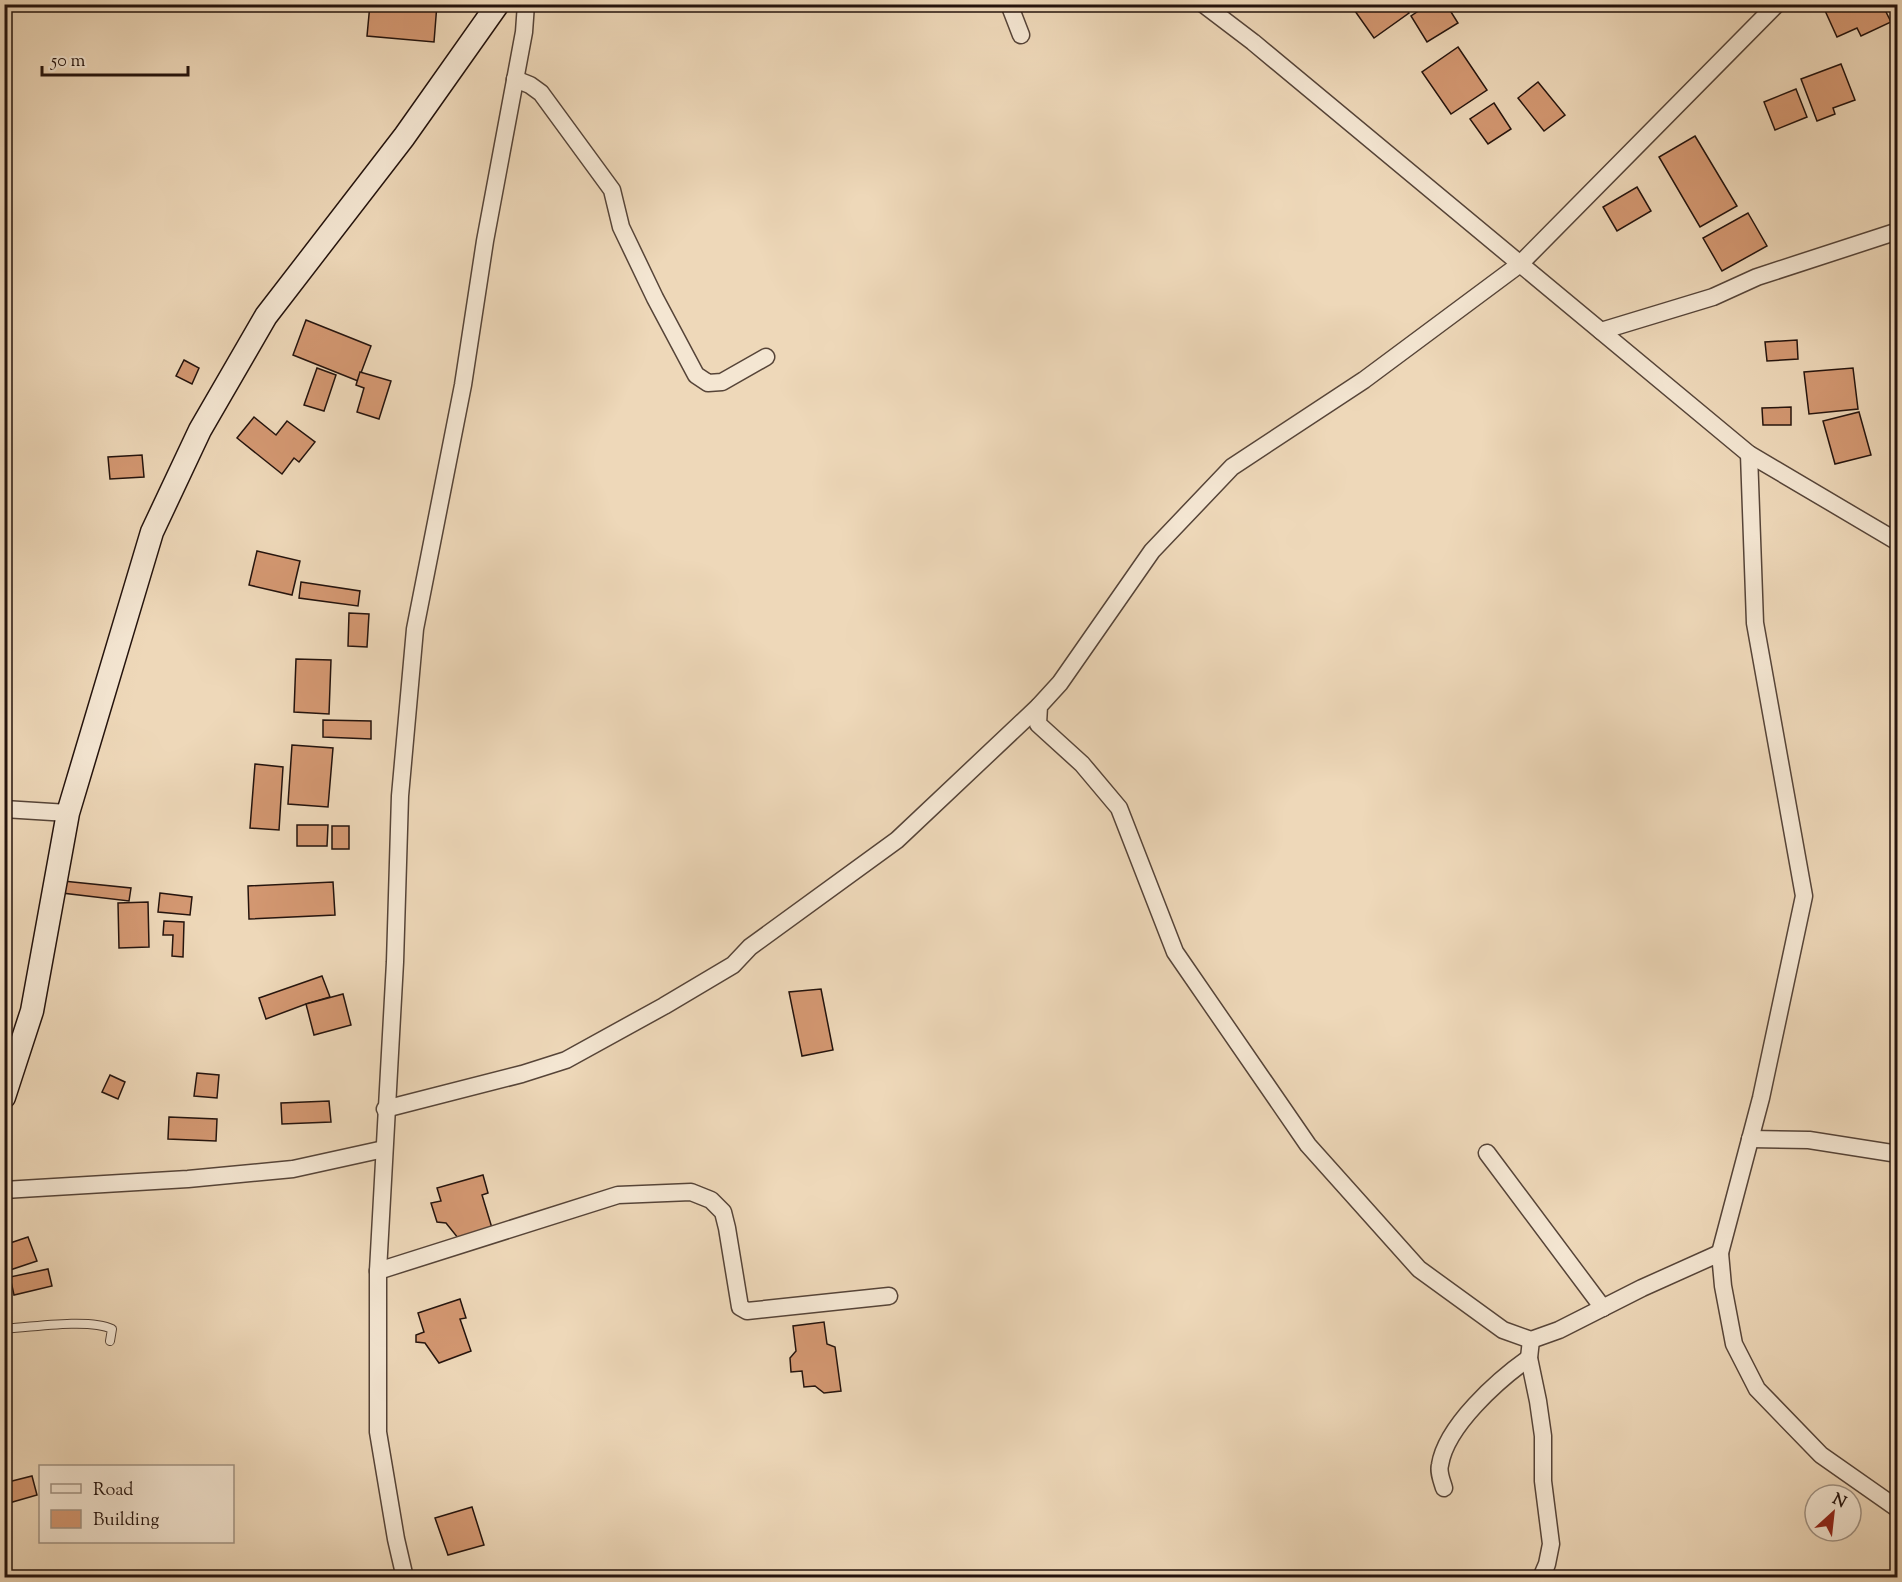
<svg xmlns="http://www.w3.org/2000/svg" width="1902" height="1582" font-family="'Sorts Mill Goudy',serif">
	<rect width="100%" height="100%" fill="#eed8b9"/>
	<filter id="stains"><feTurbulence type="fractalNoise" baseFrequency=".00333" numOctaves="4"/><feColorMatrix values="0 0 0 0 .2 0 0 0 0 .09 0 0 0 0 .02 0 0 0 .5 -.17"/></filter>
	<radialGradient id="worn" r=".72"><stop offset=".6" stop-color="#630" stop-opacity="0"/><stop offset="1" stop-color="#630" stop-opacity=".3"/></radialGradient>
	<g fill="#d49872" stroke="#24130d" stroke-width="1.5">
		<path d="M370,4H437L434,42L367,36Z"/>
		<path d="M1350,4H1404L1409,13L1374,38Z"/>
		<path d="M1429,4H1446L1458,23L1427,42L1411,16Z"/>
		<path d="M1822,4H1882L1891,22L1861,36L1857,28L1837,37Z"/>
		<path d="M1458,47L1487,90L1451,114L1422,72Z"/>
		<path d="M1841,64L1855,100L1833,108L1835,114L1817,121L1801,79Z"/>
		<path d="M1538,82L1565,115L1544,131L1518,98Z"/>
		<path d="M1796,89L1807,117L1775,130L1764,102Z"/>
		<path d="M1494,103L1511,129L1488,144L1470,119Z"/>
		<path d="M1695,136L1737,206L1700,227L1659,157Z"/>
		<path d="M1637,187L1651,211L1617,231L1603,207Z"/>
		<path d="M1748,213L1767,246L1722,271L1703,238Z"/>
		<path d="M306,320L371,346L358,381L293,355Z"/>
		<path d="M1797,340L1798,359L1767,361L1765,342Z"/>
		<path d="M184,360L199,368L192,384L176,376Z"/>
		<path d="M317,368L336,375L324,411L304,405Z"/>
		<path d="M1853,368L1858,409L1809,414L1804,372Z"/>
		<path d="M360,372L391,381L379,419L357,412L364,388L356,385Z"/>
		<path d="M1791,407V425H1763L1762,408Z"/>
		<path d="M1859,412L1871,455L1835,464L1823,421Z"/>
		<path d="M254,417L276,435L287,421L315,442L299,462L294,458L282,474L237,438Z"/>
		<path d="M142,455L144,477L110,479L108,457Z"/>
		<path d="M257,551L300,561L292,595L249,585Z"/>
		<path d="M301,582L360,591L358,606L299,598Z"/>
		<path d="M349,613L369,614L367,647L348,646Z"/>
		<path d="M4,636L10,676H4Z"/>
		<path d="M296,659L331,660L329,714L294,712Z"/>
		<path d="M323,720L371,721V739L323,737Z"/>
		<path d="M292,745L333,748L328,807L288,804Z"/>
		<path d="M255,764L283,767L279,830L250,828Z"/>
		<path d="M297,825H328L327,846H297Z"/>
		<rect x="332" y="826" width="17" height="23"/>
		<path d="M63,881L131,888L129,901L62,893Z"/>
		<path d="M333,882L335,915L249,919L248,886Z"/>
		<path d="M160,893L192,897L190,915L158,912Z"/>
		<path d="M148,902L149,947L119,948L118,903Z"/>
		<path d="M164,921L184,922L183,957L172,956L173,935H163Z"/>
		<path d="M322,976L330,997L306,1004L266,1019L259,998Z"/>
		<path d="M821,989L833,1050L802,1056L789,992Z"/>
		<path d="M343,994L351,1025L314,1035L306,1004Z"/>
		<path d="M197,1073L219,1075L217,1098L194,1096Z"/>
		<path d="M110,1075L125,1082L118,1099L102,1092Z"/>
		<path d="M329,1101L331,1122L282,1124L281,1103Z"/>
		<path d="M169,1117L217,1119L216,1141L168,1139Z"/>
		<path d="M483,1175L488,1193L482,1195L492,1228L458,1238L446,1223L437,1222L431,1203L441,1201L437,1188Z"/>
		<path d="M28,1237L37,1261L10,1270L4,1257V1245Z"/>
		<path d="M48,1269L52,1286L14,1295L10,1277Z"/>
		<path d="M460,1299L466,1318L460,1319L471,1351L439,1363L425,1343L416,1342V1335L424,1332L418,1313Z"/>
		<path d="M824,1322L827,1344L835,1347L841,1391L824,1393L815,1386L804,1387L802,1371L791,1372L790,1358L796,1351L793,1326Z"/>
		<path d="M32,1476L37,1495L9,1503L4,1483Z"/>
		<path d="M472,1507L484,1545L448,1555L435,1518Z"/>
	</g>
	<g fill="none" stroke-linecap="round" stroke-linejoin="round">
		<g stroke="#564438" stroke-width="10">
			<path id="lane" d="M4,1329C31,1327 90,1318 112,1329L110,1341"/>
		</g>
		<g stroke="#564438" stroke-width="19">
			<g id="street">
				<path d="M1009,4L1021,35"/>
				<path d="M1203,4L1253,42L1749,454L1898,542"/>
				<path d="M1777,4L1520,264L1364,380L1232,467L1152,551L1060,683L1039,706L1038,724L1082,764L1119,808L1175,952L1308,1145L1419,1269L1503,1330L1531,1340L1559,1330L1642,1288L1720,1253L1723,1286L1734,1344L1757,1389L1821,1455L1898,1509"/>
				<path d="M515,79L530,85L541,93L612,190L621,227L655,298L696,375L708,383L722,382L766,357"/>
				<path d="M1601,331L1713,297L1757,277L1892,233"/>
				<path d="M4,809L68,813"/>
				<path d="M385,1109L522,1074L566,1060L664,1006L733,965L750,947L897,840L1039,706"/>
				<path d="M1750,1139L1809,1140L1898,1154"/>
				<path d="M1487,1153L1603,1308"/>
				<path d="M4,1190L188,1179L293,1169L384,1149"/>
				<path d="M1720,1253L1761,1098L1804,896L1755,623L1749,454"/>
				<path d="M378,1271L618,1195L691,1192L711,1200L723,1212L727,1228L740,1307L747,1311L889,1296"/>
				<path d="M1531,1340L1529,1358L1538,1401L1543,1436V1481L1551,1544L1547,1564L1541,1578"/>
				<path d="M1444,1488C1442,1481 1438,1472 1440,1465C1446,1426 1498,1380 1529,1358"/>
				<path d="M405,1578L396,1539L378,1432V1271L395,962L400,796L415,629L463,385L485,241L524,32L526,4"/>
			</g>
		</g>
		<g stroke="#24130d" stroke-width="25">
			<path id="secondary" d="M4,1097L32,1011L68,813L152,532L200,430L266,316L404,137L498,4"/>
		</g>
		<use href="#lane" stroke="#f4e6d2" stroke-width="8"/>
		<use href="#street" stroke="#f4e6d2" stroke-width="16"/>
		<use href="#secondary" stroke="#f4e6d2" stroke-width="22"/>
	</g>
	<rect width="1902" height="1582" fill="none" stroke="#eed8b9" stroke-width="24"/>
	<rect x="6" y="6" width="1890" height="1570" fill="none" stroke="#24130d" stroke-width="3"/>
	<rect x="12" y="12" width="1878" height="1558" fill="none" stroke="#24130d" stroke-width="1.5"/>
	<rect x="39" y="1465" width="195" height="78" fill="#f4e6d2" stroke="#a19283" stroke-width="1.5"/>
	<rect x="51" y="1484" width="30" height="9" fill="#f4e6d2" stroke="#a19283" stroke-width="1.5"/>
	<text x="93" y="1495" font-size="18" fill="#24130d">Road</text>
	<rect x="51" y="1510" width="30" height="18" fill="#d49872" stroke="#a19283" stroke-width="1.5"/>
	<text x="93" y="1525" font-size="18" fill="#24130d">Building</text>
	<g transform="translate(1833 1513) rotate(27)"><circle r="28" fill="#f4e6d2" stroke="#a19283" stroke-width="1.5"/>
	<path d="M0-4.5L10 22L0 15L-10 22Z" fill="#8f2418"/>
	<text y="-9" font-size="16" font-weight="bold" text-anchor="middle" fill="#24130d">N</text>
	</g>
	<path d="M42 66v9h146v-9" fill="none" stroke="#24130d" stroke-width="3"/>
	<text x="51" y="66" font-size="18" fill="#24130d" stroke="#f4e6d2" stroke-width="4.5" paint-order="stroke">50 m</text>
	<rect width="100%" height="100%" filter="url(#stains)"/>
	<rect width="100%" height="100%" fill="url(#worn)"/>
</svg>
